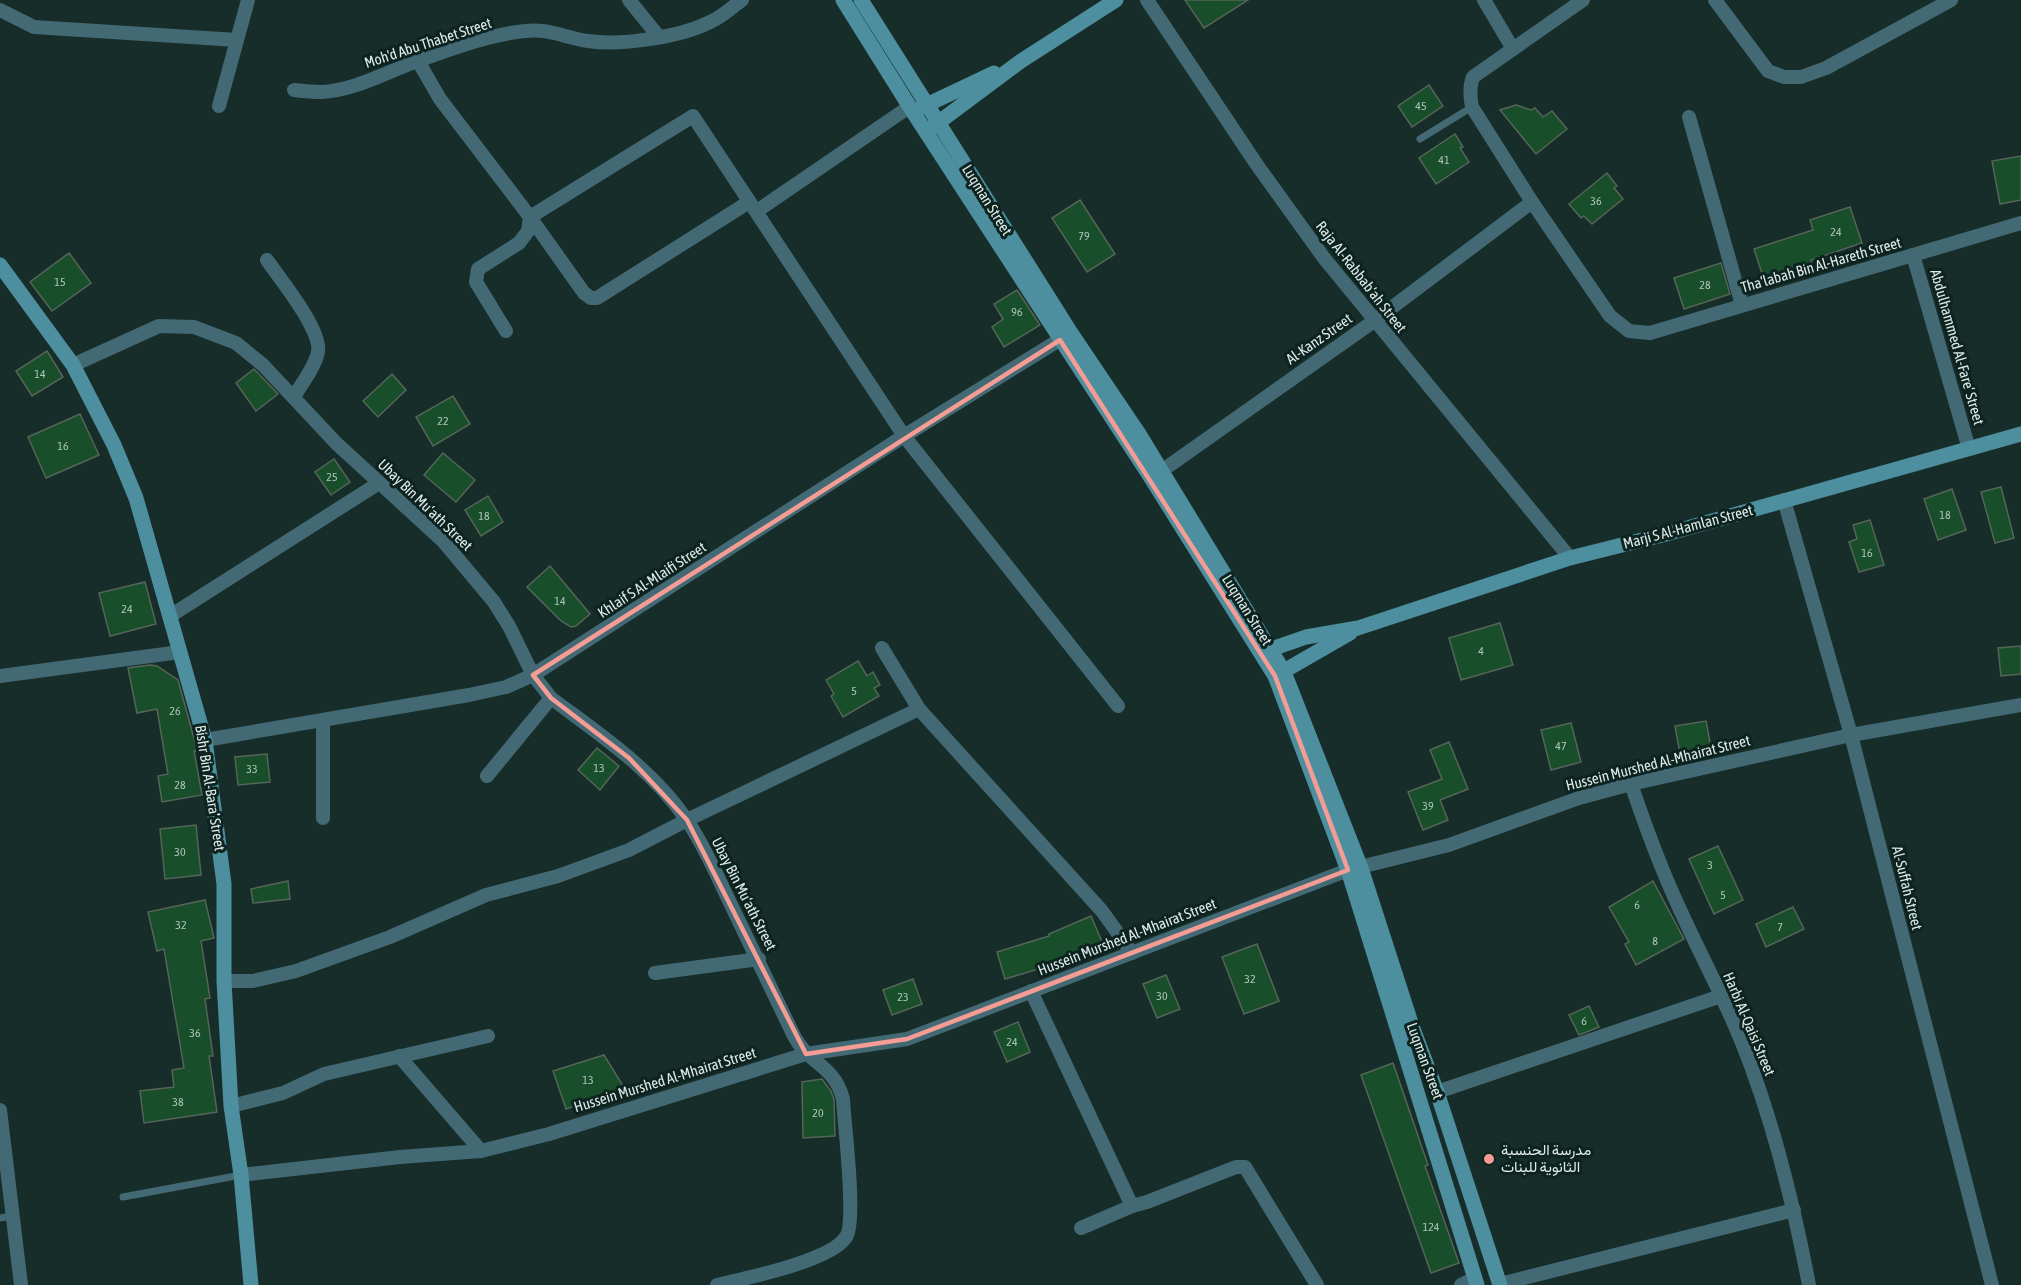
<svg xmlns="http://www.w3.org/2000/svg" width="2021" height="1285" font-family="'Asap Condensed',Vazirmatn,sans-serif">
	<rect width="100%" height="100%" fill="#172d29"/>
	<g fill="#184e2a" stroke="#556558" stroke-width="1.5">
		<path d="M1185,0H1248L1204,28Z"/>
		<path d="M1429,85L1443,106L1412,127L1398,106Z"/>
		<path d="M1516,105L1531,110L1535,108L1543,117L1552,111L1567,129L1536,154L1500,110Z"/>
		<path d="M1455,134L1463,147L1460,148L1469,162L1436,184L1419,158Z"/>
		<path d="M2021,156V200L2000,204L1992,161Z"/>
		<path d="M1607,173L1617,186L1614,188L1623,199L1592,224L1584,216L1581,218L1569,204Z"/>
		<path d="M1080,200L1115,254L1087,272L1052,218Z"/>
		<path d="M1850,207L1862,243L1811,260L1813,267L1765,283L1754,249L1813,230L1810,220Z"/>
		<path d="M69,253L91,283L52,311L30,282Z"/>
		<path d="M1721,263L1730,294L1684,309L1674,278Z"/>
		<path d="M1017,290L1040,325L1004,347L992,327L1003,319L994,304Z"/>
		<path d="M47,351L63,377L32,396L16,371Z"/>
		<path d="M254,369L278,394L256,411L236,383Z"/>
		<path d="M392,374L406,390L378,417L363,401Z"/>
		<path d="M453,396L470,424L433,446L416,417Z"/>
		<path d="M80,414L99,455L46,478L28,437Z"/>
		<path d="M443,453L475,480L456,502L424,475Z"/>
		<path d="M334,459L350,482L331,495L315,472Z"/>
		<path d="M2001,487L2014,538L1995,543L1981,492Z"/>
		<path d="M1952,489L1966,530L1938,540L1924,499Z"/>
		<path d="M488,496L503,522L481,536L465,510Z"/>
		<path d="M1870,520L1884,565L1859,572L1849,542L1857,539L1853,525Z"/>
		<path d="M550,566L590,614L576,626L571,627L561,621L527,587Z"/>
		<path d="M145,582L156,624L110,636L99,593Z"/>
		<path d="M1500,623L1513,665L1461,680L1449,638Z"/>
		<path d="M2021,646V674L2001,676L1998,648Z"/>
		<path d="M858,661L867,676L873,672L880,685L874,688L879,696L843,717L831,696L834,694L826,680Z"/>
		<path d="M150,665L157,666L178,680L195,742L197,751H194L202,795L162,802L158,776L168,774L157,709L137,713L128,668Z"/>
		<path d="M1706,721L1712,753L1681,759L1675,726Z"/>
		<path d="M1571,723L1581,762L1551,770L1541,730Z"/>
		<path d="M1449,742L1468,789L1440,800L1448,820L1423,830L1408,792L1442,779L1430,750Z"/>
		<path d="M597,748L619,766L600,790L578,770Z"/>
		<path d="M267,754L270,782L238,785L235,757Z"/>
		<path d="M196,825L201,875L165,879L160,829Z"/>
		<path d="M1718,846L1743,900L1714,914L1689,859Z"/>
		<path d="M288,881L290,899L253,903L251,889Z"/>
		<path d="M1653,881L1684,939L1636,965L1625,944L1629,942L1609,907Z"/>
		<path d="M205,900L214,938L201,941L210,998L205,999L213,1056H209L217,1112L144,1123L140,1091L174,1087L172,1070L184,1068L164,949L157,951L148,912Z"/>
		<path d="M1793,907L1804,929L1766,947L1756,924Z"/>
		<path d="M1091,916L1103,944L1062,962L1005,979L997,952L1049,936V934Z"/>
		<path d="M1257,944L1279,1001L1244,1014L1222,957Z"/>
		<path d="M1166,975L1180,1009L1157,1018L1143,984Z"/>
		<path d="M913,979L922,1004L892,1015L883,990Z"/>
		<path d="M1589,1006L1599,1027L1579,1035L1569,1015Z"/>
		<path d="M1018,1022L1030,1052L1007,1062L994,1032Z"/>
		<path d="M604,1055L625,1089L566,1109L553,1071Z"/>
		<path d="M1393,1063L1428,1165L1425,1166L1459,1263L1431,1273L1361,1075Z"/>
		<path d="M822,1079L831,1091L834,1100L835,1136L803,1138L802,1082Z"/>
	</g>
	<g fill="none" stroke-linecap="round" stroke-linejoin="round">
		<g stroke="#436a74" stroke-width="7">
			<path d="M1420,139L1472,107"/>
			<path d="M123,1197L241,1175"/>
			<path d="M0,1218L12,1216"/>
		</g>
		<g stroke="#436a74" stroke-width="14">
			<path d="M629,0L659,37"/>
			<path d="M1147,0L1257,165L1324,258L1570,558"/>
			<path d="M1484,0L1513,49"/>
			<path d="M1583,0L1473,77C1469,87 1470,97 1472,107L1532,202L1610,316L1629,331L1650,333L2021,223"/>
			<path d="M1715,0L1768,71L1784,77H1801L1826,68L1951,0"/>
			<path d="M0,10L34,27L237,40"/>
			<path d="M418,61L440,99L530,217L584,293L591,298H597L749,202"/>
			<path d="M294,90C303,91 312,92 321,92C352,91 383,74 412,63C448,50 487,35 525,31C548,28 566,38 588,41C621,46 682,37 712,21C723,16 732,7 742,0"/>
			<path d="M219,106L248,0"/>
			<path d="M1689,117L1742,305"/>
			<path d="M757,211L909,107"/>
			<path d="M1913,255L1969,449"/>
			<path d="M267,260C280,279 322,330 318,352C315,367 302,383 294,397"/>
			<path d="M506,331L476,282L478,269L519,243L528,231L530,217L693,116L904,436L1118,706"/>
			<path d="M73,365L159,326L194,327L236,343L263,365L336,443L443,541L494,602L509,626L533,675L551,698C599,734 652,769 686,819C701,840 712,865 723,888C747,937 770,987 794,1036C809,1065 834,1064 843,1099C844,1123 857,1221 846,1237C831,1261 746,1278 717,1285"/>
			<path d="M1153,477L1374,321L1532,202"/>
			<path d="M1784,500L1851,735L1992,1285"/>
			<path d="M170,616L379,483"/>
			<path d="M882,648L919,709L1102,911L1132,953"/>
			<path d="M0,676L180,652"/>
			<path d="M205,740L469,695L506,687L533,675L904,436L1069,334"/>
			<path d="M487,776L551,698"/>
			<path d="M1631,784C1645,825 1659,864 1677,903C1702,959 1732,1012 1752,1069C1778,1140 1795,1212 1809,1285"/>
			<path d="M323,818V720"/>
			<path d="M655,973L759,959"/>
			<path d="M224,981H253L296,971L390,937L486,895L558,876L629,850L687,820L919,709"/>
			<path d="M1031,991L1132,1206L1147,1202L1236,1167H1245L1317,1285"/>
			<path d="M399,1056L481,1151"/>
			<path d="M1437,1092L1721,996"/>
			<path d="M231,1106L283,1093L324,1074L488,1036"/>
			<path d="M0,1110L21,1285"/>
			<path d="M241,1175L400,1157L481,1151L549,1134L806,1054L907,1039L1348,870L1449,845L1579,798L1631,784L1851,735L2021,705"/>
			<path d="M1081,1228L1132,1206"/>
			<path d="M1500,1284L1794,1210"/>
			<path d="M1461,1285L1475,1278"/>
		</g>
		<g stroke="#4d8f9f" stroke-width="15">
			<path d="M843,0L913,112L1151,478L1275,676L1348,870L1477,1285"/>
			<path d="M861,0L1071,333L1139,434L1284,672L1361,868L1413,1029L1437,1092L1500,1285"/>
			<path d="M918,109L994,73"/>
			<path d="M931,128L1021,61L1116,0"/>
			<path d="M0,265L73,365L114,445L136,498L205,740L224,884V981L231,1106L241,1175L251,1285"/>
			<path d="M1263,652L1306,637L1358,628L1570,558L1666,534L2021,434"/>
			<path d="M1277,675L1350,633"/>
		</g>
	</g>
	<path fill="none" stroke="#f59c95" stroke-width="4.5" stroke-linejoin="round" d="M1060,340L1275,676L1348,870L907,1039L806,1054L687,820L629,758L551,698L533,675Z"/>
	<circle fill="#f59c95" stroke="#0d2320" stroke-width="2" cx="1489" cy="1159" r="6"/>
	<g text-anchor="middle" stroke-width="6" stroke-linejoin="round" paint-order="stroke">
		<g font-size="12" fill="#acc3b8">
			<text x="1421" y="110">45</text>
			<text x="1444" y="164">41</text>
			<text x="1596" y="205">36</text>
			<text x="1836" y="236">24</text>
			<text x="1084" y="240">79</text>
			<text x="60" y="286">15</text>
			<text x="1705" y="289">28</text>
			<text x="1017" y="316">96</text>
			<text x="40" y="378">14</text>
			<text x="443" y="425">22</text>
			<text x="63" y="450">16</text>
			<text x="332" y="481">25</text>
			<text x="1945" y="519">18</text>
			<text x="484" y="520">18</text>
			<text x="1867" y="557">16</text>
			<text x="560" y="605">14</text>
			<text x="127" y="613">24</text>
			<text x="1481" y="655">4</text>
			<text x="854" y="695">5</text>
			<text x="175" y="715">26</text>
			<text x="1561" y="750">47</text>
			<text x="599" y="772">13</text>
			<text x="252" y="773">33</text>
			<text x="180" y="789">28</text>
			<text x="1428" y="810">39</text>
			<text x="180" y="856">30</text>
			<text x="1710" y="869">3</text>
			<text x="1723" y="899">5</text>
			<text x="1637" y="909">6</text>
			<text x="181" y="929">32</text>
			<text x="1780" y="931">7</text>
			<text x="1655" y="945">8</text>
			<text x="1250" y="983">32</text>
			<text x="1162" y="1000">30</text>
			<text x="903" y="1001">23</text>
			<text x="1584" y="1025">6</text>
			<text x="195" y="1037">36</text>
			<text x="1012" y="1046">24</text>
			<text x="588" y="1084">13</text>
			<text x="178" y="1106">38</text>
			<text x="818" y="1117">20</text>
			<text x="1431" y="1231">124</text>
		</g>
		<g font-size="15" fill="#ddeae8" stroke="#0d2320">
			<text transform="translate(428 43) rotate(-18)" y="5">Moh'd Abu Thabet Street</text>
			<text transform="translate(987 200) rotate(58)" y="5">Luqman Street</text>
			<text transform="translate(1821 265) rotate(-16)" y="5">Tha‘labah Bin Al-Hareth Street</text>
			<text transform="translate(1361 277) rotate(52)" y="5">Raja Al-Rabbab‘ah Street</text>
			<text transform="translate(1319 339) rotate(-35)" y="5">Al-Kanz Street</text>
			<text transform="translate(1957 347) rotate(74)" y="5">Abdulhammed Al-Fare‘ Street</text>
			<text transform="translate(425 505) rotate(44)" y="5">Ubay Bin Mu‘ath Street</text>
			<text transform="translate(1688 527) rotate(-15)" y="5">Marji S Al-Hamlan Street</text>
			<text transform="translate(652 580) rotate(-33)" y="5">Khlaif S Al-Mlaifi Street</text>
			<text transform="translate(1247 610) rotate(58)" y="5">Luqman Street</text>
			<text transform="translate(1658 763) rotate(-14)" y="5">Hussein Murshed Al-Mhairat Street</text>
			<text transform="translate(210 788) rotate(81)" y="5">Bishr Bin Al-Bara‘ Street</text>
			<text transform="translate(1907 888) rotate(76)" y="5">Al-Suffah Street</text>
			<text transform="translate(744 894) rotate(63)" y="5">Ubay Bin Mu‘ath Street</text>
			<text transform="translate(1127 937) rotate(-21)" y="5">Hussein Murshed Al-Mhairat Street</text>
			<text transform="translate(1749 1024) rotate(67)" y="5">Harbi Al-Qaisi Street</text>
			<text transform="translate(1425 1061) rotate(70)" y="5">Luqman Street</text>
			<text transform="translate(665 1080) rotate(-17)" y="5">Hussein Murshed Al-Mhairat Street</text>
		</g>
		<g font-size="15" fill="#ddeae8" stroke="#0d2320" text-anchor="start">
			<text x="1501" y="1155">مدرسة الحنسبة<tspan x="1501" dy="17">الثانوية للبنات</tspan></text>
		</g>
	</g>
</svg>
